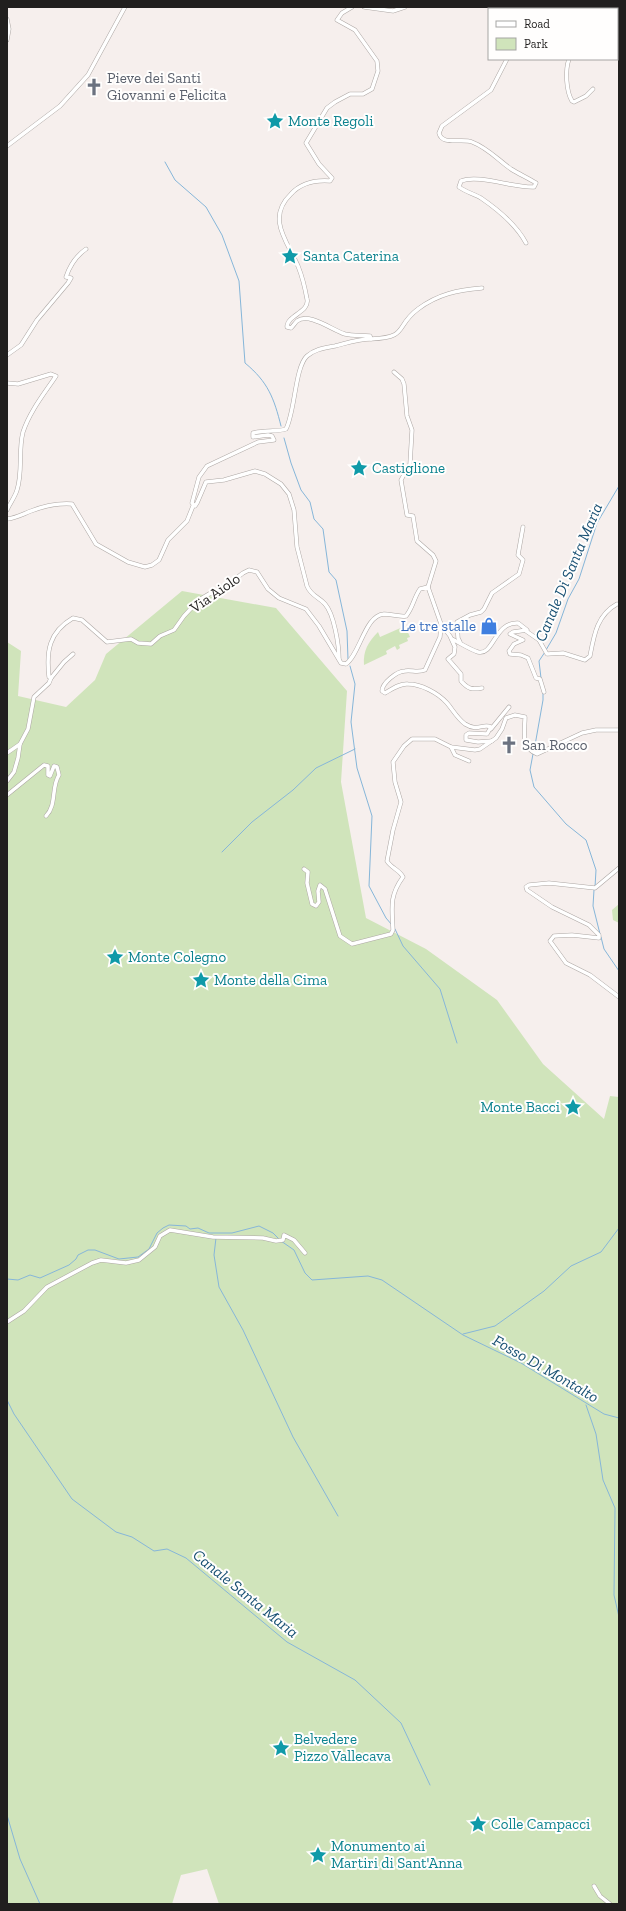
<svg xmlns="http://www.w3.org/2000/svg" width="626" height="1911" font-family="'Zilla Slab',serif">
	<rect width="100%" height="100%" fill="#f6efed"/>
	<g fill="#d0e4bb">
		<path d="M182,591L276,608L347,691L341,782L366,918L426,949L497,1000L543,1064L604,1119L610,1096L619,1097V1904H219L207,1869L181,1875L172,1904H7V642L21,651L18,696L66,707L95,680L106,654Z"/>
		<path d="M405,626L410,637L407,638L408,641L399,645L400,648L397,650L395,646L386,651L387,654L364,665C363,651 368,642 378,632L380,637Z"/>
		<path d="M619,904V923L613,920L612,910Z"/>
	</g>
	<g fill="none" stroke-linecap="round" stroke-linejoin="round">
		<g stroke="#86b6d9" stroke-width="1">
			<path d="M165,162L175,180L206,207L222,235L239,281L245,363C268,382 274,398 281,426"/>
			<path d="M284,438L291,463L301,490L310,502L314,519L323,529L329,572L336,580L347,631L348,659"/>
			<path d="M546,650L556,633L568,599L579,579L597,523L619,486"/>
			<path d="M350,666L355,684L351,722L357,768L372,816L369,886L386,918L392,925"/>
			<path d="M541,678L539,661L545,652"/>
			<path d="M534,751L543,700V693"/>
			<path d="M533,754L530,770L534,787L566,824L586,840L596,870L595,887"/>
			<path d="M222,852L252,822L293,790L316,768L355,749"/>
			<path d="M594,890L593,906L600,934"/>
			<path d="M395,929L403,946L440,989L457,1043"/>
			<path d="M601,937L604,949L619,971"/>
			<path d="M216,1238L214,1255L219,1287L243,1330L293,1437L338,1516"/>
			<path d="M281,1241L294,1250L305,1273L312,1280L368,1276L382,1280L463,1335L521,1363L604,1414L619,1418"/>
			<path d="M7,1279L18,1280L30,1275L40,1278L69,1265L76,1259L78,1255L88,1250H95L119,1259L138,1257L149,1249L157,1233L163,1228L169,1225L186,1226L190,1229L198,1228L209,1233H232L259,1226L273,1233L279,1239"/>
			<path d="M463,1334L495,1326L544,1291L571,1266L601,1252L619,1228"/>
			<path d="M7,1400L14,1414L72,1499L116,1532L132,1537L154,1551L167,1549L186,1558L287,1642L355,1680L401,1723L430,1785"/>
			<path d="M586,1405L596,1434L603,1480L615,1508L614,1595L619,1617"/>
			<path d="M7,1815L20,1859L40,1904"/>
		</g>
		<g stroke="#ada7a4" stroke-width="4.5">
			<g id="minor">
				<path d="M364,7L393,11L405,7"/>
				<path d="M585,7L586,9"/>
				<path d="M523,9L524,7"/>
				<path d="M7,19L9,29L7,40"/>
				<path d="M617,48L619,53"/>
				<path d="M507,59L491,90L442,126L439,133C442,146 462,138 472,142C488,148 498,160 511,169C519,174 528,178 536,183L534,187C513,188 479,174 461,181L459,187C466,192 474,194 481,198C497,209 517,226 526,243"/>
				<path d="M569,59C565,70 566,91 572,101L574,102L586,96L593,89"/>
				<path d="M7,146L60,106L88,75L125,7"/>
				<path d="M371,339C410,337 394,327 418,309C438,294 458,290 482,288"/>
				<path d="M7,355L21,345L37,320L68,283L71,278L66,277C70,265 76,256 86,249"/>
				<path d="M394,372L402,379L404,384L407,416L412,430L410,464L401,480L407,515L413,516L417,541L433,555L436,561L428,587"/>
				<path d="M7,383L18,384L51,374L56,376C44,394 30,411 23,432C18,451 23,472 17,490C15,497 10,503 7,510"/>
				<path d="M7,519C16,518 23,514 31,511C44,506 58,503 72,504L96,544L128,562L145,567L152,565L159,560L168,540L187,521L193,506"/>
				<path d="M441,625L440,637L425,670C418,673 412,670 405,671C397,671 382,683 382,691L385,693C392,689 400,683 408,684C421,684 438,693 447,703C453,710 457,718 465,724C478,732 483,723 491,727L487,734L469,733L466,735V740L478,742L492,741"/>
				<path d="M526,631L539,640L547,654L563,653L585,660L590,656C594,635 597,615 617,604"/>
				<path d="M452,639C460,643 469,649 478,652C494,656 494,622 518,623L527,630L513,632L510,634L523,640L514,644L509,651L510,654L521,655L528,658L536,678L540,679L544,692"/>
				<path d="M460,642L458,638L457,622L470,615L481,612L484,609L492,593L519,574L523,560L518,555L523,527"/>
				<path d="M73,654L64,662L51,678L49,677C46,651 49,632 73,618L82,620L107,642L131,639L138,643L151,644L160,636L174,630L184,616L199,600L209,594L221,590L243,573L249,570L257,572L268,589L279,598L306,609L319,626L341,663L346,664C360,654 365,615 384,614C391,614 398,617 406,616C413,608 414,597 420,589L428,587L441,624L450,636L455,647L454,654L448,659L461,674V681C468,689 472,690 482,688"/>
				<path d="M339,659C339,645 334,614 325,604C319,597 311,596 307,586L297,547L294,510L289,494L281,484L265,474L255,471L224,480L206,482L197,503L195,506L192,503L199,477L207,466L258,442L274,440L272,436L268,435L253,437V433C263,430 278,432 286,429C295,412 295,367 307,356C315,349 325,348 335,346C347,343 358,339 371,339L370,336C361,335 353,336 345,334C332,330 309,312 297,321C295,323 293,326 291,328L287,327C287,315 310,312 307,299C305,288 302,276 298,266C287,241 266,218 291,194C301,183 316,180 330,181L332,178L319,164L306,143L327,108L335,102L350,94H363L372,89L378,71L377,61L355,30L337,20L342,13L352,7"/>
				<path d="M491,729L509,707"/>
				<path d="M451,747L455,755L469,761"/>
				<path d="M7,753L20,744"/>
				<path d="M7,781L14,772L18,758L20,744L28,729L34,697L49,683L51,678"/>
				<path d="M7,795L44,765L48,766V775L50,776L54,766L57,767L59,775C51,787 57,805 46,816"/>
				<path d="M619,868L595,888L549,883L529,885L526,887L527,890L552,907L589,925L599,935V938L572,935L554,936L550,941L566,963L590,975L619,997"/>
				<path d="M304,869L308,872L307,883L312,904L316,906L319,902L318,891L320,885L325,889L340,936L352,944L391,934L393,930C392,908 389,896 403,877C400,870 391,868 387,861L393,830L401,802L395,782L393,762L404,746L412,739H435L451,747L475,750L480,749L496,738L502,729L506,718L515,715L525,717C525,732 520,747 537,754L582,733L596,730H619"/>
				<path d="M7,1322L24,1311L47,1287L92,1263L101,1260L126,1263L139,1260L155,1247L160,1236L170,1230L213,1237L263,1238L276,1241L283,1240L284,1235L294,1240L305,1253"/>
				<path d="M594,1886L600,1896L610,1904"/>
			</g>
		</g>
		<use href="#minor" stroke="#fff" stroke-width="3.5"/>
	</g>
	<defs>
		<g id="church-bare" transform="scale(1.38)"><path d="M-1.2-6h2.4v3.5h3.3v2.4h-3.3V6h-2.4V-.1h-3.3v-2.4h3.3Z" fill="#6b7280" stroke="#fffefd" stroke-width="2.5" paint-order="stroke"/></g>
		<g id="sight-bare" transform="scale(1.38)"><path d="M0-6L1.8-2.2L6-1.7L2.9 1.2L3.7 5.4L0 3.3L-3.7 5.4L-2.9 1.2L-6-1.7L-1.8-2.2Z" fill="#0f9aa8" stroke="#fffefd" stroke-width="2.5" paint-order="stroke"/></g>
		<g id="shop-bare" transform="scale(1.38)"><path d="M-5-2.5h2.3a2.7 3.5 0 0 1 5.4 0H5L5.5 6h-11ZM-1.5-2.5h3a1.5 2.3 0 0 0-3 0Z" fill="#3f7fe0" stroke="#fffefd" stroke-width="2.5" paint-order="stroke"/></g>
	</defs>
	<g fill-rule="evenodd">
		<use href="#church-bare" x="94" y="87"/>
		<use href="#sight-bare" x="275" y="121"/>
		<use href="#sight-bare" x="290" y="256"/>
		<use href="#sight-bare" x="359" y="468"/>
		<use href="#shop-bare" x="489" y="626"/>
		<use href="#church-bare" x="509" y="745"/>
		<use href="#sight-bare" x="115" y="957"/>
		<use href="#sight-bare" x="201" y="980"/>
		<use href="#sight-bare" x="573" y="1107"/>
		<use href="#sight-bare" x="281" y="1748"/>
		<use href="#sight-bare" x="478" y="1824"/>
		<use href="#sight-bare" x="318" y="1855"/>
	</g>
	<g text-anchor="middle" stroke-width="4" stroke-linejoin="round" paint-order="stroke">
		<g font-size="15" fill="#5b616d" stroke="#fffefd" text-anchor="start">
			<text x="107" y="83">Pieve dei Santi<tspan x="107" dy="17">Giovanni e Felicita</tspan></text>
			<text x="522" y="750">San Rocco</text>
		</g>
		<g font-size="15" fill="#0d838f" stroke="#fffefd" text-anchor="start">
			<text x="288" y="126">Monte Regoli</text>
			<text x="303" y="261">Santa Caterina</text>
			<text x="372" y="473">Castiglione</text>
			<text x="128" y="962">Monte Colegno</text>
			<text x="214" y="985">Monte della Cima</text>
			<text x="560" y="1112" text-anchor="end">Monte Bacci</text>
			<text x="294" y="1744">Belvedere<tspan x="294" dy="17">Pizzo Vallecava</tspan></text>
			<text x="491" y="1829">Colle Campacci</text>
			<text x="331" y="1851">Monumento ai<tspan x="331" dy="17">Martiri di Sant'Anna</tspan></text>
		</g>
		<g font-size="15" fill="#211f1e" stroke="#fffefd">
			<text transform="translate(215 593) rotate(-35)" y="5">Via Aiolo</text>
		</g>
		<g font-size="15" fill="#366cbe" stroke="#fffefd" text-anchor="end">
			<text x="476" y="631">Le tre stalle</text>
		</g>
		<g font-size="16" font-style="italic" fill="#185073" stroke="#fffefd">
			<text transform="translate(568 572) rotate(-67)" y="6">Canale Di Santa Maria</text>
			<text transform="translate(546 1368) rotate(30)" y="6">Fosso Di Montalto</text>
			<text transform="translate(246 1593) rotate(39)" y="6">Canale Santa Maria</text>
		</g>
	</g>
	<rect width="626" height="1911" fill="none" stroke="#211f1e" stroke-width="16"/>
	<rect x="488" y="8" width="130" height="52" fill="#fffefd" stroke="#a6a5a4"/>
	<rect x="496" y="21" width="20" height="6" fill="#ffffff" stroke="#a6a5a4"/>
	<text x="524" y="28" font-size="12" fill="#211f1e">Road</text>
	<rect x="496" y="38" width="20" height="12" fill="#d0e4bb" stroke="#a6a5a4"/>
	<text x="524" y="48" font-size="12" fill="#211f1e">Park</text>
</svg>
